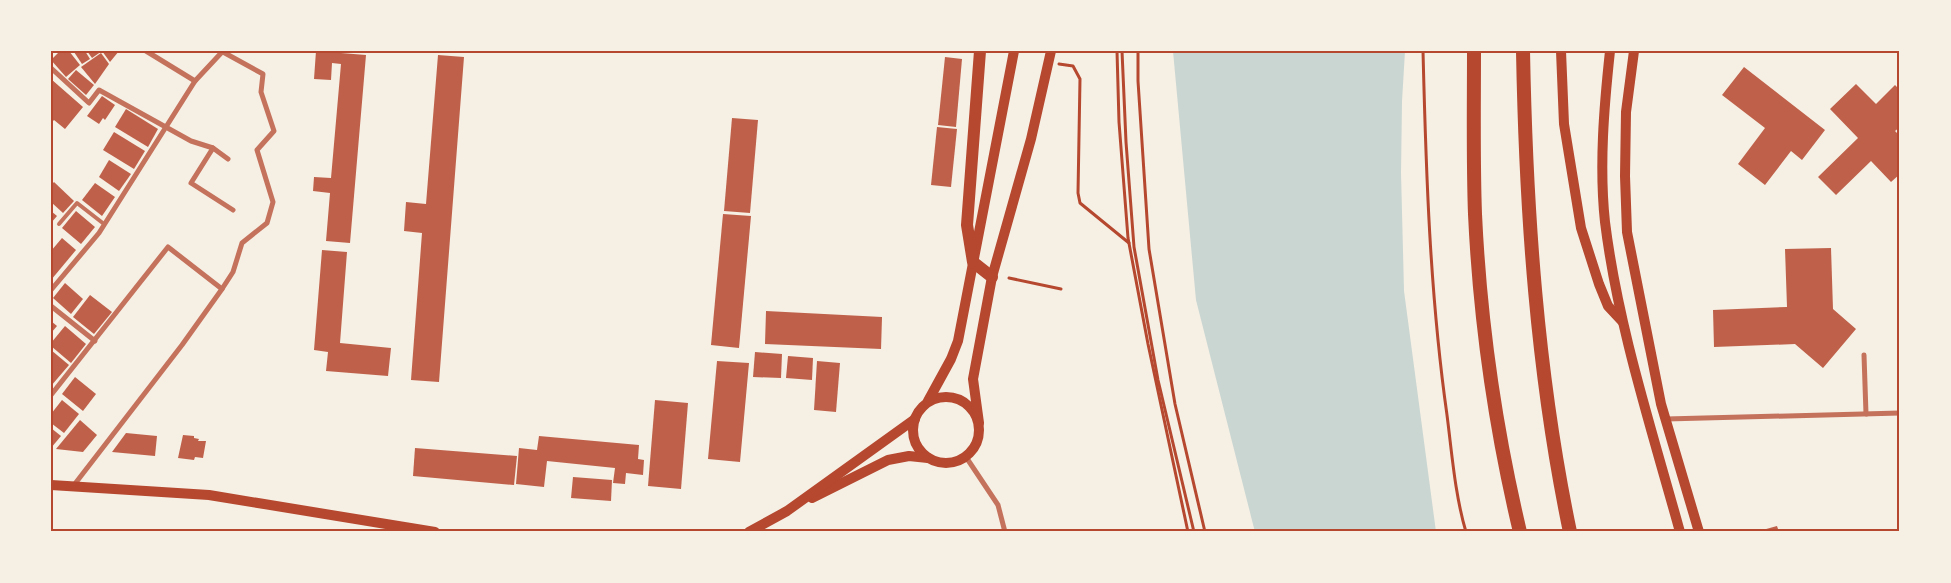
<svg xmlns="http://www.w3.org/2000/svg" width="1951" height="583" font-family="'Varela Round',sans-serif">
	<rect width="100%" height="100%" fill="#f6efe4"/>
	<path fill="#c9d6d2" d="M1173,51H1405L1402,101L1401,173L1404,291L1436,532H1255L1196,300Z"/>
	<g fill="#bf614a">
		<path d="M60,51H69L80,65L66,77L51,60Z"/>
		<path d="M75,51H85L90,59L82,64L74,52Z"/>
		<path d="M87,51H119L110,62L102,51L92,58Z"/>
		<path d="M316,51L366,55L350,243L326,241L330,193L313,191L314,177L331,178L341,64L332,63L331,80L314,79Z"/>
		<path d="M101,53L109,64L95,84L81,67Z"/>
		<path d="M438,55L464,57L439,382L411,380L422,233L404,231L406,202L426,204Z"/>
		<path d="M945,57L962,59L956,127L938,125Z"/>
		<path d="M1744,67L1825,130L1802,160L1791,151L1765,185L1738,164L1765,128L1722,95Z"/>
		<path d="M76,70L94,85L86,95L68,79Z"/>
		<path d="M51,79L83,107L65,129L54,120L51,123Z"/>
		<path d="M1856,84L1876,104L1895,85L1900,90V127L1895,131L1900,136V174L1891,182L1871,161L1836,195L1818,177L1858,138L1830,109Z"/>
		<path d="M102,96L115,105L105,120L103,118L99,124L87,116Z"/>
		<path d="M126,109L158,129L148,147L115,127Z"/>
		<path d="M732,118L758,120L750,213L724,211Z"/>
		<path d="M937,127L957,129L951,187L931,185Z"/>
		<path d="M114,132L145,151L134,169L103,150Z"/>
		<path d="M109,160L131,174L119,191L99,177Z"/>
		<path d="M54,182L74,201L63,213L51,202V185Z"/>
		<path d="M95,183L115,197L102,216L82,200Z"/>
		<path d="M51,211L57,216L51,223Z"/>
		<path d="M76,211L95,227L81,244L62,228Z"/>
		<path d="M723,214L751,216L739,348L711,345Z"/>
		<path d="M62,238L76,250L51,280V251Z"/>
		<path d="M1831,248L1833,309L1856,329L1823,368L1795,344L1714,347L1713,310L1787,307L1785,249Z"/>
		<path d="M322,250L347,252L340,343L391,348L388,376L326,371L328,352L314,350Z"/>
		<path d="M65,283L83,299L71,314L53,298Z"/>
		<path d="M90,295L112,312L94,334L73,317Z"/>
		<path d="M766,311L882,317L881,349L765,344Z"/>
		<path d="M51,321L57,326L51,333Z"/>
		<path d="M65,326L86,344L71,363L51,346V343Z"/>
		<path d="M51,350L69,365L51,386Z"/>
		<path d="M755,352L782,354L781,378L753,377Z"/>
		<path d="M788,356L813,358L812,380L786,378Z"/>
		<path d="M717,361L749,363L740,462L708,459Z"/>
		<path d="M817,361L840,363L836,412L814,410Z"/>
		<path d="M75,377L96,394L83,411L62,394Z"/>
		<path d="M62,400L79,414L64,433L51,423V414Z"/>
		<path d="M655,400L688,403L681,489L648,486Z"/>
		<path d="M80,420L97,435L83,452L56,449Z"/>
		<path d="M51,428L61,436L51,448Z"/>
		<path d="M126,433L157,436L155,456L112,452Z"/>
		<path d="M183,435L194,436V438L199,439L198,441H206L203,458L195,457L194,460L178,458Z"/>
		<path d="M539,436L639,445L638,459L644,460L643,475L626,473L625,484L613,483L615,468L547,461L544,487L516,484L519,448L537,450Z"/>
		<path d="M415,448L517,456L514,485L413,476Z"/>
		<path d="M573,477L612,480L611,501L571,498Z"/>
		<path d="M1777,526L1779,532H1759V531Z"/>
	</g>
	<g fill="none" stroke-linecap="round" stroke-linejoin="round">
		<g stroke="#b5482f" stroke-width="3">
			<path d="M1117,51L1119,122L1128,238L1148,344L1188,532"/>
			<path d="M1122,51L1126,142L1134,247L1158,380L1194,532"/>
			<path d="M1138,51V81L1149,249L1175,404L1205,532"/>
			<path d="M1423,51C1426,173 1430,295 1447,415C1452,454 1455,495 1466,532"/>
			<path d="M1059,64L1073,66L1080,79L1078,193L1080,203L1129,243"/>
			<path d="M1009,278L1061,289"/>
		</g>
		<path stroke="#c5725c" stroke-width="4" d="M59,224L77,203L104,224"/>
		<g stroke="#c5725c" stroke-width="5">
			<path d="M146,51L195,81"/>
			<path d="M51,68L89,103L99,90L191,141L213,148L228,159"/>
			<path d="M213,148L191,183L233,210"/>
			<path d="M51,290L99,233L195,81L223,51"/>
			<path d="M51,306L95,341"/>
			<path d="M1864,355L1866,414"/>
			<path d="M51,395L168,247L222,289"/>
			<path d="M1666,419L1900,413"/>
			<path d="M966,457L998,505L1005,532"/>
			<path d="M74,485L182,345L222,289L233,272L242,243L267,223L273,202L257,150L274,131L261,92L263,74L223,52"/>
		</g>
		<g stroke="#b5482f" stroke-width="10">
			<path d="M1561,51L1564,124L1581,228L1599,284L1608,306L1622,321"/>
			<path d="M1610,51C1604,107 1599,166 1605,222C1618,327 1652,430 1680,532"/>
			<path d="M1634,51L1626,112L1625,176L1627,232L1661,404L1699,532"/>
			<circle cx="946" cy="430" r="33"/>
			<path d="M928,401L951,359L958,341L1014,51"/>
			<path d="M979,423L973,379L992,277L1031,139L1051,51"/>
			<path d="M51,485L209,495L435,532"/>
			<path d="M812,498L888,460L909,456L928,458"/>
			<path d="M749,532L787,511L915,419"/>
		</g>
		<path stroke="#b5482f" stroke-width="12" d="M980,51L967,225L973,262L992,277"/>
		<g stroke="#b5482f" stroke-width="14">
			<path d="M1474,51C1474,105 1473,160 1475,214C1480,321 1495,427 1520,532"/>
			<path d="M1523,51C1526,212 1537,374 1570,532"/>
		</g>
	</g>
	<rect width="1951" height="583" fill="none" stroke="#f6efe4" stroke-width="105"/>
	<rect x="52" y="52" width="1846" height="478" fill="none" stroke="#b5482f" stroke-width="2"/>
</svg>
